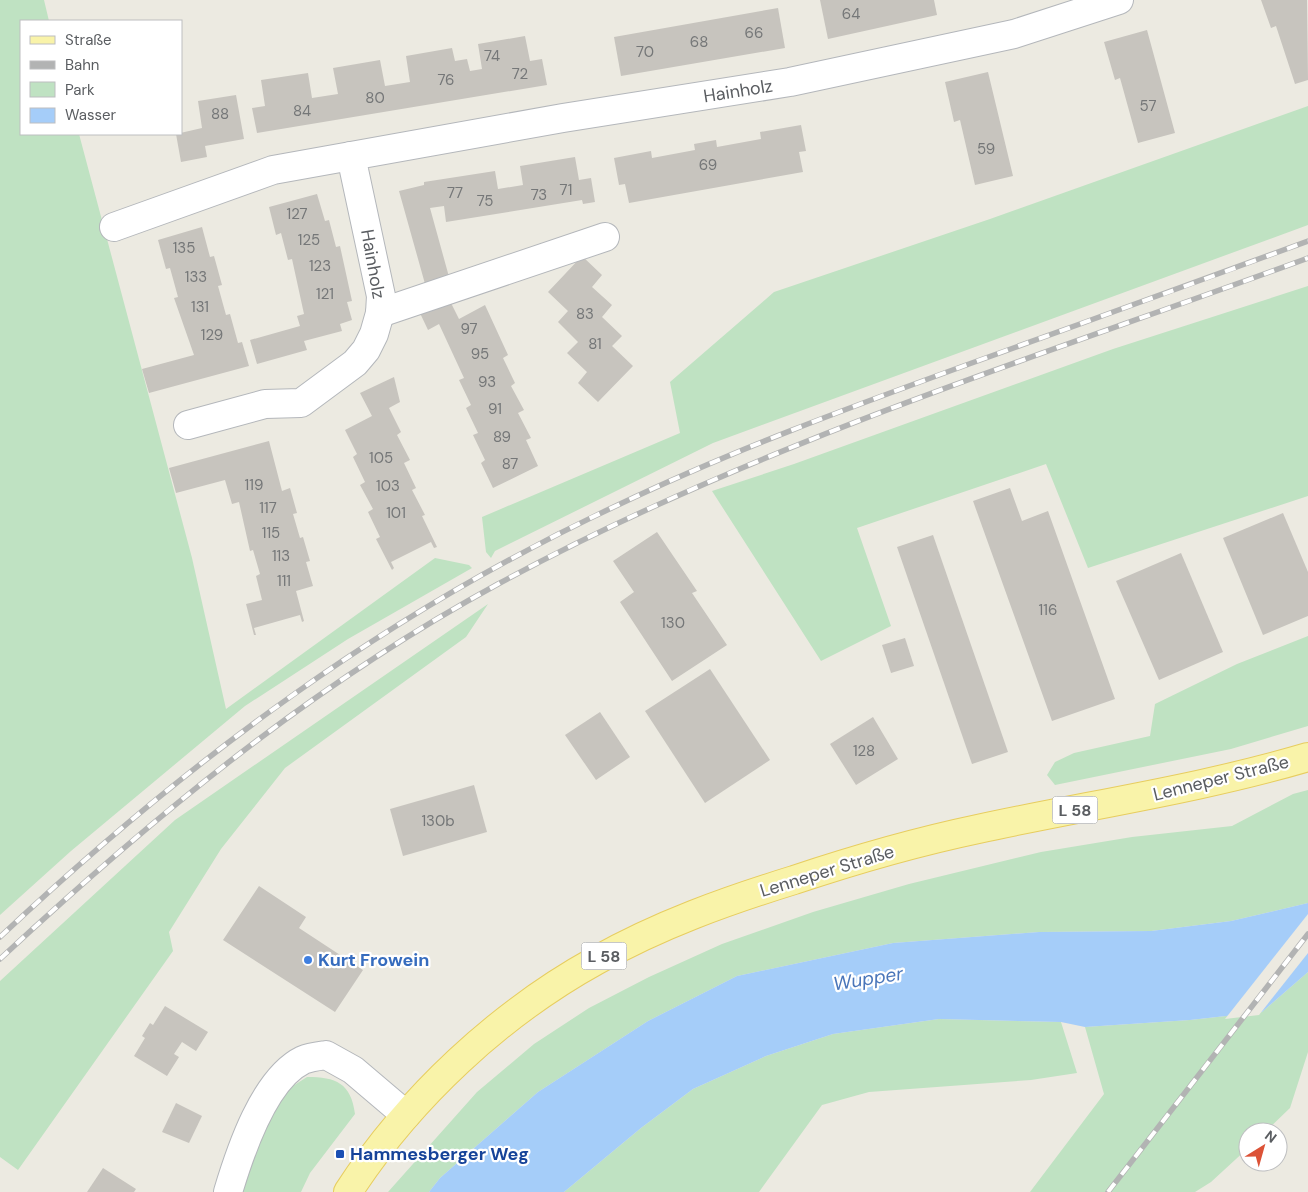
<svg xmlns="http://www.w3.org/2000/svg" width="1308" height="1192" font-family="'DM Sans',sans-serif">
	<rect width="100%" height="100%" fill="#eceae1"/>
	<g fill="#bfe2c2">
		<path d="M0,0H44L49,21H21V134H79L192,558L226,709L435,558L469,565L472,568L348,639L245,706L71,851L0,915Z"/>
		<path d="M1308,106V225L713,443L495,551L491,558L486,552L482,517L680,433L670,382L774,292L990,219Z"/>
		<path d="M1308,286V496L1088,568L1046,464L857,528L891,626L821,661L712,491L794,464L1113,349Z"/>
		<path d="M488,604L466,637L285,768L221,849L169,932L173,951L18,1170L0,1157V981L175,820Z"/>
		<path d="M1308,636V726L1231,749L1055,785L1047,775L1055,762L1074,753L1150,736L1155,704L1237,664Z"/>
		<path d="M1308,790V903L1231,921L1151,931L1039,932L893,943L737,976L648,1021L538,1092L440,1178L429,1192H388L477,1092L534,1044L589,1008L649,977L722,944L813,912L909,884L1041,852L1132,837L1232,826L1293,794Z"/>
		<path d="M1308,972V1052L1290,1108L1265,1132H1248V1148L1211,1182L1195,1192H1030L1104,1094L1085,1027L1190,1020L1262,1012Z"/>
		<path d="M939,1019L1061,1022L1077,1073L1031,1080L869,1092L822,1105L759,1192H564L641,1128L693,1089L766,1056L833,1034Z"/>
		<path d="M307,1077C336,1077 351,1083 355,1114L310,1173L301,1192H239L264,1124L285,1091Z"/>
	</g>
	<path fill="#a5cdf9" d="M1308,903V972L1262,1012L1190,1020L1085,1027L1061,1022L939,1019L833,1034L766,1056L693,1089L641,1128L564,1192H429L440,1178L538,1092L648,1021L737,976L893,943L1039,932L1151,931L1231,921Z"/>
	<path fill="#eceae1" d="M1308,914V953L1259,1015L1225,1019Z"/>
	<g fill="#c7c4be">
		<path d="M820,0H934L937,15L828,39Z"/>
		<path d="M1261,0H1307L1308,80L1295,84L1276,26L1271,28Z"/>
		<path d="M778,8L785,48L621,76L614,37Z"/>
		<path d="M1147,30L1175,133L1138,143L1120,78L1115,80L1104,42Z"/>
		<path d="M525,36L530,61L542,59L547,85L257,133L252,108L265,106L261,80L308,73L312,98L338,94L333,68L380,60L385,86L410,82L406,56L452,48L455,61L467,59L470,71L482,69L478,44Z"/>
		<path d="M988,72L1013,176L975,185L960,120L954,122L945,82Z"/>
		<path d="M236,95L244,139L205,146L207,157L181,162L176,134L202,128L198,101Z"/>
		<path d="M801,125L806,151L799,152L803,172L629,203L625,184L619,185L614,158L651,151L652,158L695,150L694,144L716,140L717,147L761,139L760,132Z"/>
		<path d="M575,157L579,180L591,178L595,202L583,204L582,200L446,222L444,206L430,208L451,284L427,291L399,191L424,185V182L495,171L498,189L523,185L520,166Z"/>
		<path d="M317,194L325,221L329,220L336,247L340,246L352,301L347,302L352,320L340,324L342,331L304,341L307,350L257,364L250,340L300,326L297,316L304,314L292,259L288,260L281,233L276,235L269,207Z"/>
		<path d="M202,227L210,257L214,256L222,285L218,286L226,315L230,314L238,343L242,342L249,366L149,393L142,369L194,355L174,298L178,297L170,268L166,269L158,240Z"/>
		<path d="M582,256L602,275L592,287L612,305L602,317L622,336L612,346L633,366L598,402L578,383L587,372L567,353L578,342L558,322L568,311L548,292Z"/>
		<path d="M450,301L459,319L485,305L508,355L503,358L515,383L511,386L524,410L518,413L531,438L526,440L538,466L493,488L481,463L485,460L473,435L478,433L466,408L471,405L459,380L464,378L439,324L428,330L419,311Z"/>
		<path d="M394,377L400,402L389,408L401,432L397,435L410,460L404,463L416,488L412,490L425,515L422,516L437,547L434,548L431,542L391,562L394,568L392,570L376,539L380,537L368,512L373,509L360,485L365,482L353,457L357,454L345,430L372,416L360,393Z"/>
		<path d="M269,441L282,491L290,488L297,513L293,514L300,538L303,537L310,561L306,562L313,586L296,591L304,621L302,622L300,615L254,628L256,635H254L246,604L262,600L256,576L260,574L253,550L250,551L239,502L232,504L225,480L176,493L169,468Z"/>
		<path d="M1010,488L1022,521L1048,511L1115,699L1052,721L973,501Z"/>
		<path d="M1283,513L1308,572V616L1263,635L1223,538Z"/>
		<path d="M657,532L697,591L692,593L727,645L672,681L620,602L634,592L613,561Z"/>
		<path d="M933,535L1008,752L972,764L897,547Z"/>
		<path d="M1181,553L1223,652L1159,680L1116,581Z"/>
		<path d="M905,638L914,666L891,673L882,645Z"/>
		<path d="M710,669L770,760L705,803L645,711Z"/>
		<path d="M600,712L630,757L596,780L565,735Z"/>
		<path d="M873,717L898,759L856,785L830,744Z"/>
		<path d="M474,785L487,832L403,856L390,809Z"/>
		<path d="M259,886L306,917L299,928L363,970L335,1012L223,940Z"/>
		<path d="M165,1006L208,1032L196,1051L182,1042L174,1054L179,1057L167,1076L134,1056L145,1038L142,1036L150,1023L153,1025Z"/>
		<path d="M176,1103L202,1116L189,1143L162,1132Z"/>
		<path d="M103,1168L136,1189L134,1192H87Z"/>
	</g>
	<g fill="none" stroke-linecap="round" stroke-linejoin="round">
		<g stroke="#b4b7bb" stroke-width="30">
			<g id="minor">
				<path d="M114,227L273,170L351,156"/>
				<path d="M380,313L605,237"/>
				<path d="M188,425L265,404L301,403L355,363L366,350L374,334L380,313L381,296L351,156L563,118L790,82L1014,34L1119,0"/>
				<path d="M228,1192C240,1152 264,1079 303,1060C310,1057 319,1056 326,1055L353,1070L406,1115"/>
			</g>
		</g>
		<g stroke="#e7cd5f" stroke-width="30">
			<path id="primary" d="M348,1192C409,1098 499,1014 597,960C659,925 726,901 794,880C854,860 916,842 978,829C1088,805 1200,789 1308,757"/>
		</g>
		<use href="#minor" stroke="#fff" stroke-width="28"/>
		<use href="#primary" stroke="#f9f3a9" stroke-width="28"/>
		<g stroke="#b2b3b3" stroke-width="5.5">
			<g id="rail">
				<path d="M0,937C187,761 386,613 620,504C733,450 851,407 969,364C1082,323 1195,283 1308,241"/>
				<path d="M0,959C155,815 311,686 498,584C753,445 1036,358 1308,258"/>
				<path d="M1108,1192L1308,934"/>
			</g>
		</g>
		<use href="#rail" stroke="#fff" stroke-width="4" stroke-dasharray="11" stroke-linecap="butt"/>
	</g>
	<circle fill="#3f7fe0" stroke="#fff" stroke-width="2" cx="308" cy="960" r="5"/>
	<rect fill="#1a4fb4" stroke="#fff" stroke-width="2" x="335" y="1149" width="10" height="10" rx="2.5"/>
	<g text-anchor="middle" stroke-width="4.5" stroke-linejoin="round" paint-order="stroke">
		<g font-size="15" fill="#757778">
			<text x="851" y="19">64</text>
			<text x="754" y="38">66</text>
			<text x="699" y="47">68</text>
			<text x="645" y="57">70</text>
			<text x="492" y="61">74</text>
			<text x="520" y="79">72</text>
			<text x="446" y="85">76</text>
			<text x="375" y="103">80</text>
			<text x="1148" y="111">57</text>
			<text x="302" y="116">84</text>
			<text x="220" y="119">88</text>
			<text x="986" y="154">59</text>
			<text x="708" y="170">69</text>
			<text x="566" y="195">71</text>
			<text x="455" y="198">77</text>
			<text x="539" y="200">73</text>
			<text x="485" y="206">75</text>
			<text x="297" y="219">127</text>
			<text x="309" y="245">125</text>
			<text x="184" y="253">135</text>
			<text x="320" y="271">123</text>
			<text x="196" y="282">133</text>
			<text x="325" y="299">121</text>
			<text x="200" y="312">131</text>
			<text x="585" y="319">83</text>
			<text x="469" y="334">97</text>
			<text x="212" y="340">129</text>
			<text x="595" y="349">81</text>
			<text x="480" y="359">95</text>
			<text x="487" y="387">93</text>
			<text x="495" y="414">91</text>
			<text x="502" y="442">89</text>
			<text x="381" y="463">105</text>
			<text x="510" y="469">87</text>
			<text x="254" y="490">119</text>
			<text x="388" y="491">103</text>
			<text x="268" y="513">117</text>
			<text x="396" y="518">101</text>
			<text x="271" y="538">115</text>
			<text x="281" y="561">113</text>
			<text x="284" y="586">111</text>
			<text x="1048" y="615">116</text>
			<text x="673" y="628">130</text>
			<text x="864" y="756">128</text>
			<text x="438" y="826">130b</text>
		</g>
		<g fill="#fff" stroke="#8c8e90" stroke-width="1">
			<rect x="1052.5" y="796.5" width="45" height="27" rx="4"/>
			<rect x="581.5" y="942.5" width="45" height="27" rx="4"/>
		</g>
		<g font-size="16" font-weight="bold" fill="#5a5d61">
			<text x="1075" y="816">L 58</text>
			<text x="604" y="962">L 58</text>
		</g>
		<g font-size="18" fill="#5a5d61" stroke="#fff">
			<text transform="translate(738 91) rotate(-9)" y="6">Hainholz</text>
			<text transform="translate(373 264) rotate(80)" y="6">Hainholz</text>
			<text transform="translate(1221 778) rotate(-14)" y="6">Lenneper Straße</text>
			<text transform="translate(827 871) rotate(-17)" y="6">Lenneper Straße</text>
		</g>
		<g font-size="18" font-weight="bold" fill="#366cbe" stroke="#fff" text-anchor="start">
			<text x="318" y="966">Kurt Frowein</text>
		</g>
		<g font-size="18" font-weight="bold" fill="#164399" stroke="#fff" text-anchor="start">
			<text x="350" y="1160">Hammesberger Weg</text>
		</g>
		<g font-size="19" font-style="italic" fill="#4a76ba" stroke="#fff">
			<text transform="translate(868 978) rotate(-9)" y="7">Wupper</text>
		</g>
	</g>
	<rect x="20" y="20" width="162" height="115" fill="#ffffff" stroke="#bdbec0"/>
	<rect x="30" y="36" width="25" height="8" fill="#f9f3a9" stroke="#bdbec0"/>
	<text x="65" y="45" font-size="15" fill="#5a5d61">Straße</text>
	<rect x="30" y="61" width="25" height="8" fill="#b2b3b3" stroke="#bdbec0"/>
	<text x="65" y="70" font-size="15" fill="#5a5d61">Bahn</text>
	<rect x="30" y="82" width="25" height="15" fill="#bfe2c2" stroke="#bdbec0"/>
	<text x="65" y="95" font-size="15" fill="#5a5d61">Park</text>
	<rect x="30" y="108" width="25" height="15" fill="#a5cdf9" stroke="#bdbec0"/>
	<text x="65" y="120" font-size="15" fill="#5a5d61">Wasser</text>
	<g transform="translate(1263 1147) rotate(37)"><circle r="24" fill="#ffffff" stroke="#bdbec0"/>
	<path d="M0-4L9 19L0 12L-9 19Z" fill="#dc5237"/>
	<text y="-8" font-size="14" font-weight="bold" text-anchor="middle" fill="#5a5d61">N</text>
	</g>
</svg>
